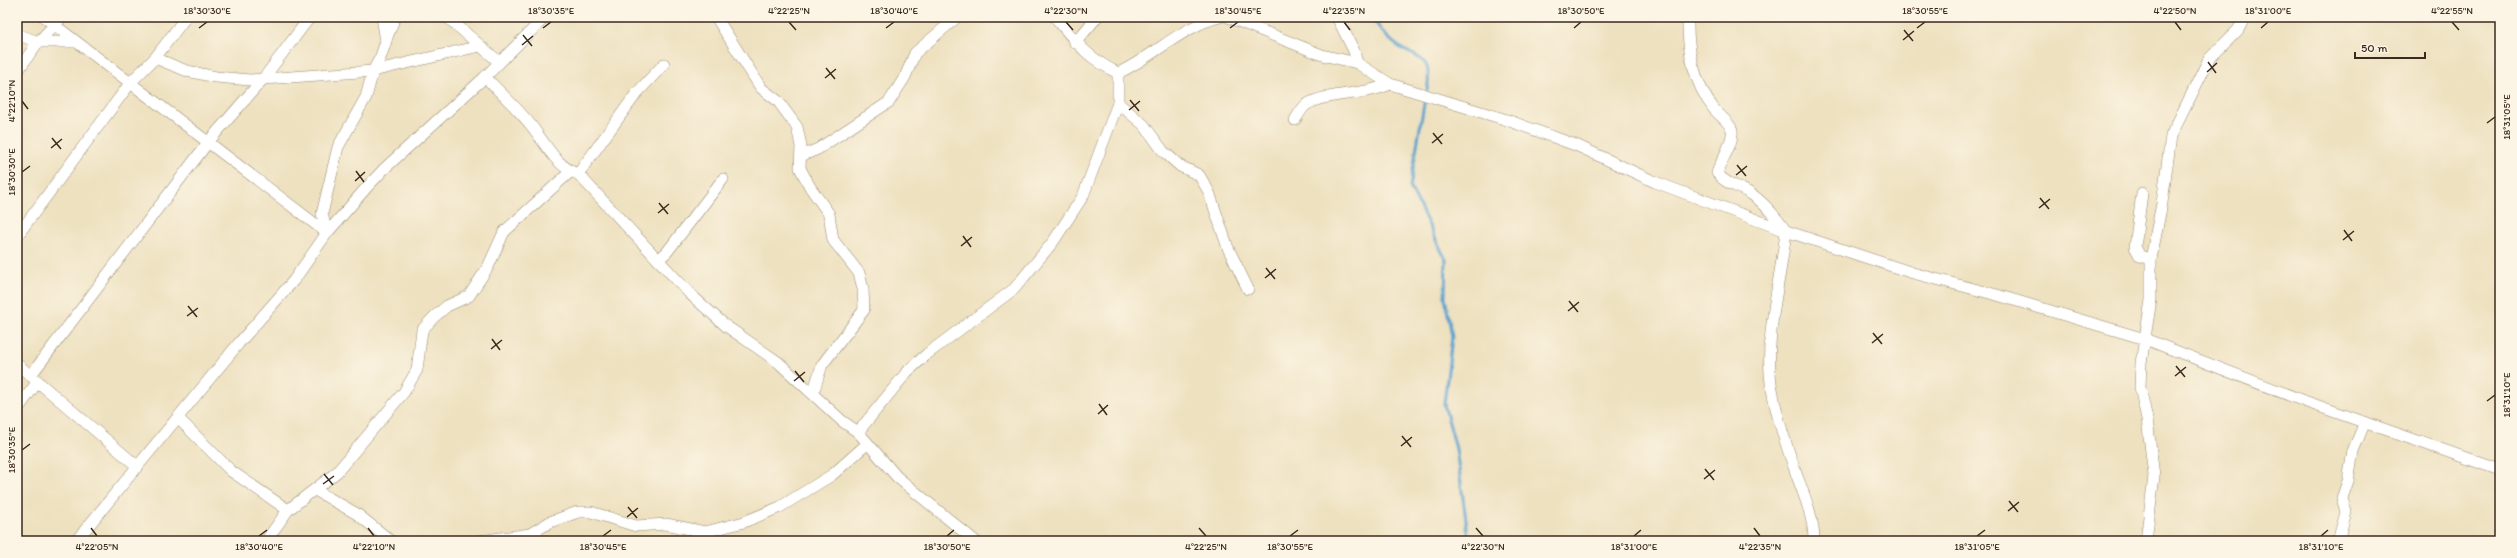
<svg xmlns="http://www.w3.org/2000/svg" width="2517" height="558" font-family="Itim,sans-serif">
	<rect width="100%" height="100%" fill="#fcf5e5"/>
	<filter id="ink" filterUnits="userSpaceOnUse"><feTurbulence type="fractalNoise" baseFrequency=".025" numOctaves="2"/><feDisplacementMap in="SourceGraphic" scale="8" xChannelSelector="R" yChannelSelector="G"/><feConvolveMatrix kernelMatrix="1 2 1 2 8 2 1 2 1" color-interpolation-filters="sRGB"/></filter>
	<filter id="wash" filterUnits="userSpaceOnUse"><feTurbulence type="fractalNoise" baseFrequency=".012" numOctaves="4" result="noise"/><feDisplacementMap in="SourceGraphic" scale="16" xChannelSelector="R" yChannelSelector="G"/><feGaussianBlur stdDeviation="0.9" result="paint"/><feColorMatrix in="noise" values="0 0 0 0 0 0 0 0 0 0 0 0 0 0 0 0 0 1.4 0 .05"/><feComposite in="paint" operator="in"/></filter>
	<g filter="url(#wash)">
		<rect width="100%" height="100%" fill="#eee1c0"/>
		<g fill="none" stroke-linecap="round" stroke-linejoin="round">
			<g stroke="#58a2cf" stroke-width="3">
				<path d="M1372,17C1378,27 1385,36 1394,43C1416,61 1434,53 1427,90"/>
				<path d="M1425,98L1410,187L1446,260L1445,297L1452,337L1444,404L1456,449L1469,541"/>
			</g>
		</g>
	</g>
	<g filter="url(#ink)">
		<g fill="none" stroke-linecap="round" stroke-linejoin="round">
			<g stroke="#94866f" stroke-width="12">
				<g id="minor">
					<path d="M44,17L327,233"/>
					<path d="M447,17L498,61"/>
					<path d="M716,17L761,88L778,101L797,127L801,146L800,168L810,187L829,214L833,240L859,273L863,289L864,310L822,365L813,393"/>
					<path d="M1055,17C1076,42 1087,58 1118,73C1153,57 1182,26 1220,17"/>
					<path d="M1228,17L1322,55L1357,63L1390,84L1507,120L1578,146L1655,182L1786,231L1913,273L1997,295L2145,339L2304,401L2500,470"/>
					<path d="M1337,17L1354,51L1357,63"/>
					<path d="M1688,17C1687,49 1694,84 1714,109C1719,115 1730,123 1732,130C1734,143 1721,160 1717,173C1726,185 1739,186 1751,194C1765,203 1776,218 1786,231C1781,279 1763,341 1772,389C1777,419 1787,447 1797,476C1805,497 1814,519 1814,541"/>
					<path d="M17,34L38,42H75"/>
					<path d="M386,40L395,17"/>
					<path d="M1075,43L1097,17"/>
					<path d="M155,58L187,71L216,77L250,80L373,71L480,46"/>
					<path d="M17,72L38,42L62,17"/>
					<path d="M485,77C500,92 516,107 530,124C544,141 556,167 578,174L690,294L726,326L778,362L842,421L858,432L897,477L975,541"/>
					<path d="M1118,103L1144,125L1163,151L1180,166L1199,175L1209,192L1228,248L1248,289"/>
					<path d="M1295,120C1298,115 1302,108 1306,105C1326,92 1365,96 1390,84"/>
					<path d="M801,156L818,149L889,102L905,77L915,53L957,17"/>
					<path d="M578,174L636,94L664,64"/>
					<path d="M2142,193L2135,247L2140,256L2151,259"/>
					<path d="M327,233L322,214L338,147L366,97L373,71L381,56L386,41L382,17"/>
					<path d="M17,236L131,82L155,58L186,17"/>
					<path d="M658,260L667,252L723,179"/>
					<path d="M17,364L137,466"/>
					<path d="M31,375L209,141L263,79L310,17"/>
					<path d="M17,410L38,381"/>
					<path d="M178,418L231,471L288,510"/>
					<path d="M858,432L907,372L927,354L1014,289L1053,242L1083,196L1118,103V73"/>
					<path d="M315,490L357,514L391,541"/>
					<path d="M76,541L239,343L294,280L327,233L367,187L385,168L485,77L545,17"/>
					<path d="M266,541L288,510L337,472L404,392L417,370L422,330L434,317L447,306L469,296L488,267L504,232L570,172"/>
					<path d="M479,541L530,534L550,522L578,512H591L636,526L666,524L705,532L744,522L780,507L832,475L867,444"/>
					<path d="M2146,541L2154,476L2147,419L2140,387L2141,363L2151,300V259L2162,203L2171,136L2209,59L2238,30L2245,17"/>
					<path d="M2338,541L2346,512L2342,498L2348,481L2353,451L2365,422"/>
				</g>
			</g>
			<use href="#minor" stroke="#fff" stroke-width="11"/>
		</g>
	</g>
	<path fill="none" stroke="#3b2a1e" stroke-width="1.5" d="M789,22L796,30M1066,22L1073,30M1344,22L1350,30M2175,22L2181,30M2452,22L2459,30M199,28L207,22M543,28L551,22M886,28L894,22M1230,28L1238,22M1574,28L1581,22M1917,28L1925,22M2261,28L2268,22M1904,30L1913,41M523,35L532,46M1903,40L1914,31M522,45L533,36M2208,62L2216,73M826,68L835,79M2207,72L2217,63M825,78L836,69M1130,100L1139,111M22,101L28,109M1129,110L1140,101M2487,123L2495,117M1433,133L1442,144M52,138L61,149M1432,143L1443,134M51,148L62,139M1737,165L1746,176M356,171L364,182M22,172L30,166M1736,175L1747,166M355,181L365,172M2040,198L2049,209M659,203L668,214M2039,208L2050,199M658,213L669,204M2344,230L2352,241M963,236L971,247M2343,240L2354,231M961,246L972,237M1266,268L1275,279M1265,278L1276,269M1569,301L1578,312M188,306L197,317M1568,311L1579,302M187,316L198,308M1873,333L1882,344M492,339L500,350M1872,343L1883,334M491,349L502,340M2176,366L2185,377M795,371L804,382M2175,376L2186,367M794,381L805,372M2487,401L2495,395M1099,404L1107,415M1098,414L1108,405M1402,436L1411,447M1401,446L1412,437M22,450L30,444M1705,469L1714,480M324,474L333,485M1704,479L1715,470M323,484L334,476M2009,501L2018,512M628,507L637,518M2008,511L2019,502M627,517L638,508M91,528L97,536M368,528L374,536M1199,528L1206,536M1476,528L1483,536M1754,528L1760,536M259,536L267,530M603,536L611,530M947,536L954,530M1290,536L1298,530M1634,536L1641,530M1977,536L1985,530M2321,536L2328,530"/>
	<rect width="2517" height="558" fill="none" stroke="#fcf5e5" stroke-width="44"/>
	<path d="M2355 52v6h70v-6" fill="none" stroke="#3b2a1e" stroke-width="2"/>
	<text x="2361" y="52" font-size="12" fill="#3b2a1e" stroke="#fcf5e5" stroke-width="3" paint-order="stroke">50 m</text>
	<rect x="22" y="22" width="2473" height="514" fill="none" stroke="#3b2a1e" stroke-width="1.5"/>
	<g font-size="10" text-anchor="middle" fill="#3b2a1e">
		<text x="207" y="14">18°30'30"E</text>
		<text x="551" y="14">18°30'35"E</text>
		<text x="789" y="14">4°22'25"N</text>
		<text x="894" y="14">18°30'40"E</text>
		<text x="1066" y="14">4°22'30"N</text>
		<text x="1238" y="14">18°30'45"E</text>
		<text x="1344" y="14">4°22'35"N</text>
		<text x="1581" y="14">18°30'50"E</text>
		<text x="1925" y="14">18°30'55"E</text>
		<text x="2175" y="14">4°22'50"N</text>
		<text x="2268" y="14">18°31'00"E</text>
		<text x="2452" y="14">4°22'55"N</text>
		<text transform="translate(11 101) rotate(-90)" y="4">4°22'10"N</text>
		<text transform="translate(2506 117) rotate(-90)" y="4">18°31'05"E</text>
		<text transform="translate(11 172) rotate(-90)" y="4">18°30'30"E</text>
		<text transform="translate(2506 395) rotate(-90)" y="4">18°31'10"E</text>
		<text transform="translate(11 450) rotate(-90)" y="4">18°30'35"E</text>
		<text x="97" y="550">4°22'05"N</text>
		<text x="259" y="550">18°30'40"E</text>
		<text x="374" y="550">4°22'10"N</text>
		<text x="603" y="550">18°30'45"E</text>
		<text x="947" y="550">18°30'50"E</text>
		<text x="1206" y="550">4°22'25"N</text>
		<text x="1290" y="550">18°30'55"E</text>
		<text x="1483" y="550">4°22'30"N</text>
		<text x="1634" y="550">18°31'00"E</text>
		<text x="1760" y="550">4°22'35"N</text>
		<text x="1977" y="550">18°31'05"E</text>
		<text x="2321" y="550">18°31'10"E</text>
	</g>
</svg>
